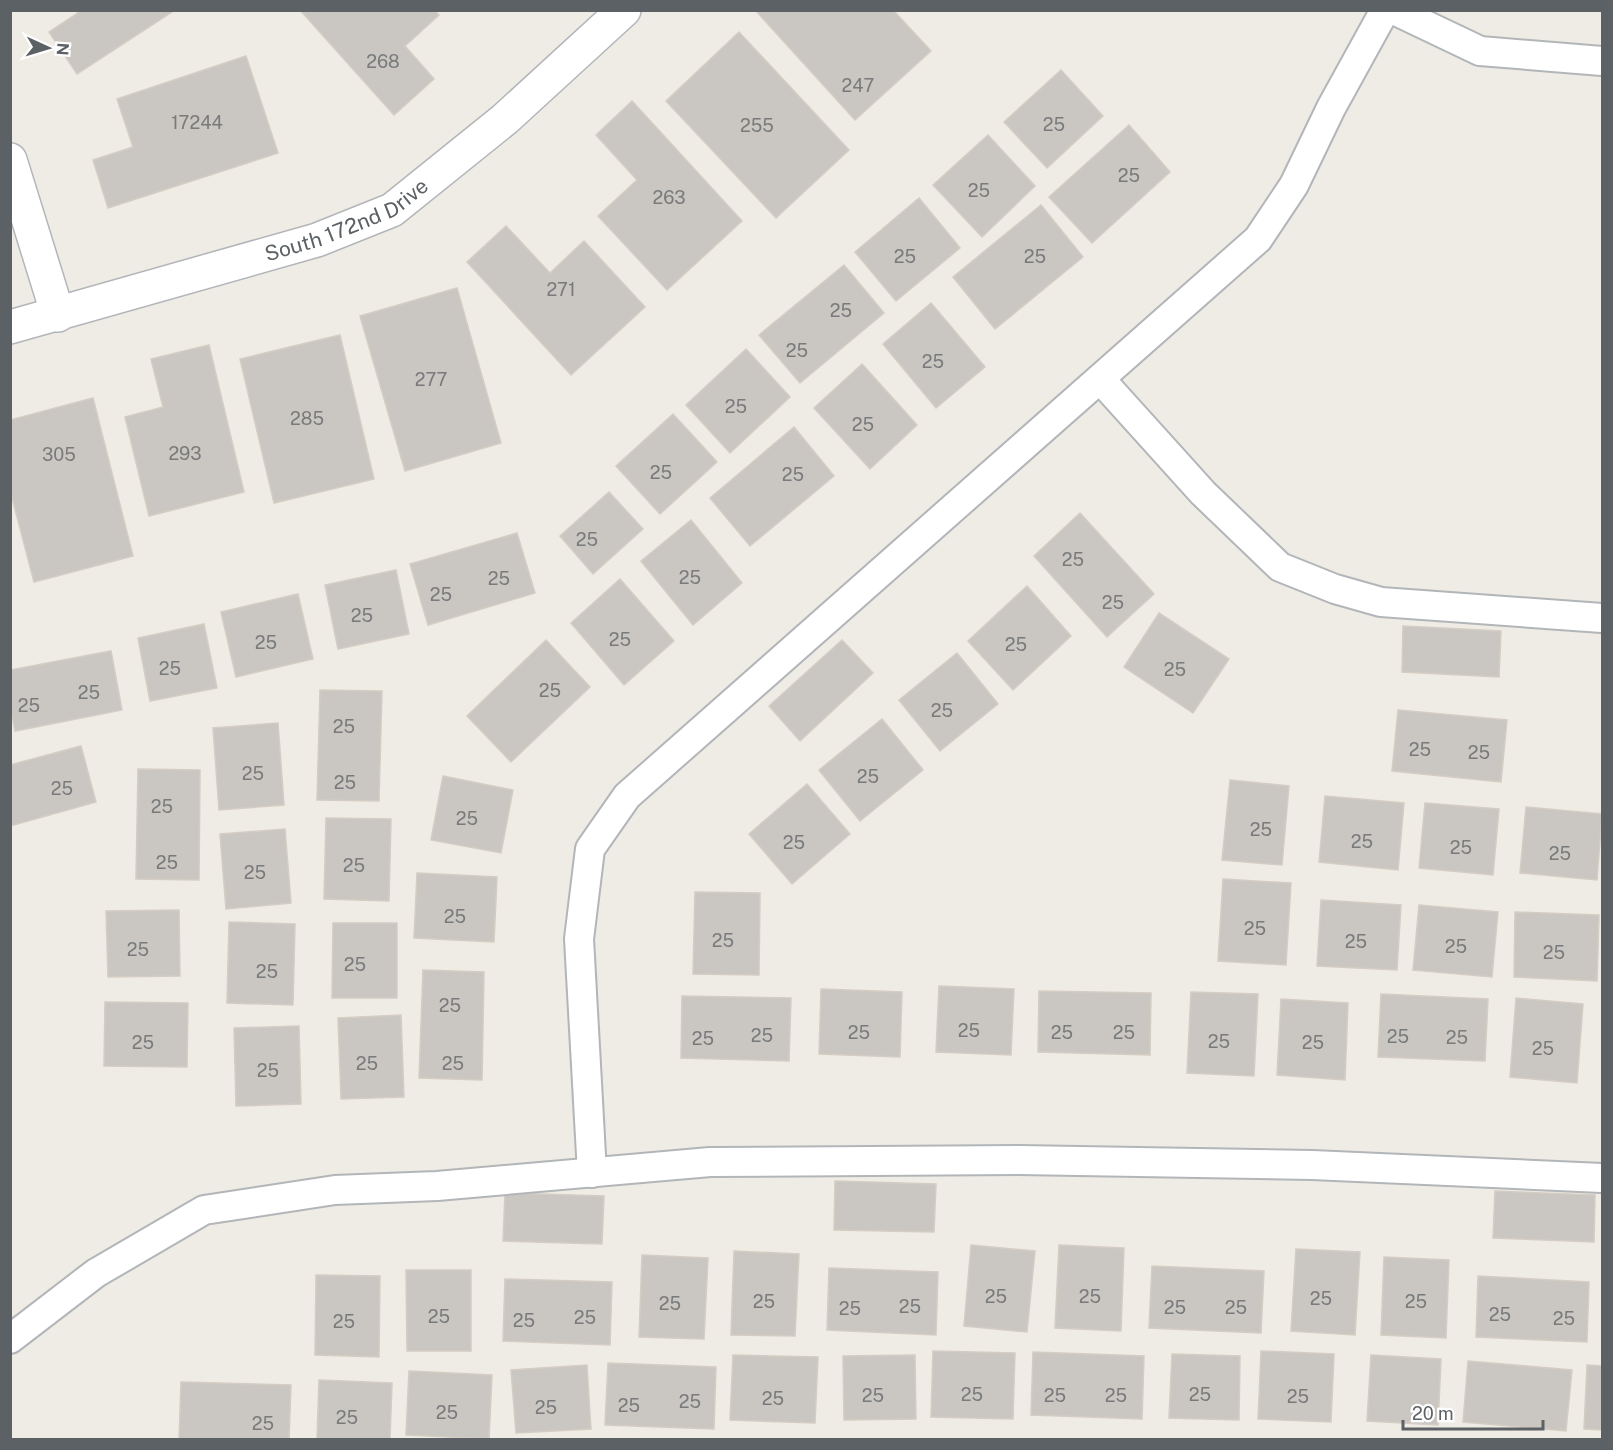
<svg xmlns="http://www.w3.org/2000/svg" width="1613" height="1450" font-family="'Public Sans',sans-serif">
	<rect width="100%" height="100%" fill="#efebe5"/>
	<g fill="#cac6c1" stroke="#d4cdc3" stroke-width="1.5">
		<path d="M76,10H175L77,74L49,32L78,13Z"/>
		<path d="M300,10H434L439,15L405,46L434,79L394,115Z"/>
		<path d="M893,10L931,51L855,120L756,11Z"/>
		<path d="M739,32L849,150L776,218L666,101Z"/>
		<path d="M246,56L278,153L108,208L93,160L133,147L117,99Z"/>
		<path d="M1061,70L1103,116L1047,168L1004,122Z"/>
		<path d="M632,101L742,221L667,290L598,216L637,180L596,135Z"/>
		<path d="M1129,125L1170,172L1092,243L1049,197Z"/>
		<path d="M988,135L1035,186L982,237L933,185Z"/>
		<path d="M919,198L960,248L896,301L855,252Z"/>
		<path d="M1041,205L1083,257L995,329L953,277Z"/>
		<path d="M506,226L550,273L584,241L645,307L571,375L467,262Z"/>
		<path d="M844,265L884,313L800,383L759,335Z"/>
		<path d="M457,288L501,443L405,471L360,316Z"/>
		<path d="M931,303L985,367L936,408L883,344Z"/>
		<path d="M340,335L374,479L274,503L240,359Z"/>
		<path d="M209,345L244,492L149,516L125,417L163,407L151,359Z"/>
		<path d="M746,349L790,397L730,453L686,405Z"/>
		<path d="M862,364L917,425L870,469L814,408Z"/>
		<path d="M93,398L133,556L34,582L10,490V420Z"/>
		<path d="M673,414L717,462L660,514L616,466Z"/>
		<path d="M794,427L834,476L750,546L710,498Z"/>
		<path d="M609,492L643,529L593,574L560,536Z"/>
		<path d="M1080,513L1154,594L1107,637L1034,556Z"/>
		<path d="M691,520L742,583L693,625L641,561Z"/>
		<path d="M517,533L535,593L428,625L410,564Z"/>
		<path d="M396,570L409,634L338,649L325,585Z"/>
		<path d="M620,579L674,641L624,685L571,623Z"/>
		<path d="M1027,586L1071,636L1013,690L968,641Z"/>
		<path d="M298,594L313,659L236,677L221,612Z"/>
		<path d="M1159,613L1229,659L1193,713L1124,667Z"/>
		<path d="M204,624L217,688L150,701L138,638Z"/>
		<path d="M1403,626L1501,631L1499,677L1402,672Z"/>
		<path d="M546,640L590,687L511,762L467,716Z"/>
		<path d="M842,640L873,673L800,741L769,706Z"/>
		<path d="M111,651L122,710L15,731L10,706V670Z"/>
		<path d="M957,653L998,704L940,751L899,700Z"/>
		<path d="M320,690L382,691L379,801L317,800Z"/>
		<path d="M1398,710L1507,720L1501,782L1392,771Z"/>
		<path d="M882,719L923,770L860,821L819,770Z"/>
		<path d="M278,723L284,805L219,810L213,728Z"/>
		<path d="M81,746L96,802L10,826V765Z"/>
		<path d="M138,769L200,770L199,880L136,879Z"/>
		<path d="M443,776L513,790L501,853L431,840Z"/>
		<path d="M1230,780L1289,786L1282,865L1222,860Z"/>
		<path d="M807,784L850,834L792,884L749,834Z"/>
		<path d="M1325,796L1404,803L1398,870L1319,862Z"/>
		<path d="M1425,803L1499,809L1493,875L1419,868Z"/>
		<path d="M1526,807L1602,814L1597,880L1520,873Z"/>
		<path d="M326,818L391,819L389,901L324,899Z"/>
		<path d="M285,829L291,903L226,909L220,834Z"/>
		<path d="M417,873L497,877L494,942L414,938Z"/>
		<path d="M1223,879L1291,883L1286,965L1218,961Z"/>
		<path d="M695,892L760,893L759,975L693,974Z"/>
		<path d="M1321,900L1401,905L1397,970L1317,966Z"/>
		<path d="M1419,905L1498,912L1492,977L1413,970Z"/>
		<path d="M179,910L180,976L108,977L106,911Z"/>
		<path d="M1515,912L1599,915L1597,981L1514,977Z"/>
		<path d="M229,922L295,924L293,1005L227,1003Z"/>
		<path d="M333,923H397V998H332Z"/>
		<path d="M423,970L484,972L482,1080L419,1078Z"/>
		<path d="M939,986L1014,989L1011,1055L936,1052Z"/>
		<path d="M821,989L902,992L900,1057L819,1054Z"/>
		<path d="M1039,991L1151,993L1150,1055L1038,1052Z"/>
		<path d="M1191,992L1258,994L1254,1076L1187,1073Z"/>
		<path d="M1381,994L1488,999L1485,1061L1378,1057Z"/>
		<path d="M682,996L791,998L789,1061L681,1058Z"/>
		<path d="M1516,998L1583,1004L1577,1083L1510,1077Z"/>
		<path d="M1281,999L1348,1003L1345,1080L1277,1075Z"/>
		<path d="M105,1002L188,1003L187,1067L104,1066Z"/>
		<path d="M401,1015L404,1097L341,1099L338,1018Z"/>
		<path d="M299,1026L301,1104L236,1106L234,1028Z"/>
		<path d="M835,1181L936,1184L934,1232L834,1230Z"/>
		<path d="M1495,1191L1595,1195L1594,1242L1493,1238Z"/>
		<path d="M505,1193L604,1196L602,1244L503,1241Z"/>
		<path d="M971,1245L1035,1251L1027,1332L964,1326Z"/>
		<path d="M1059,1245L1124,1248L1121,1331L1055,1328Z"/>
		<path d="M1296,1249L1360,1252L1355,1335L1291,1331Z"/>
		<path d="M734,1251L799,1254L795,1336L731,1335Z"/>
		<path d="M642,1255L708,1258L704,1339L639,1337Z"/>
		<path d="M1384,1257L1449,1260L1446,1338L1381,1335Z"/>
		<path d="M1152,1266L1264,1271L1261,1333L1149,1328Z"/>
		<path d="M829,1268L938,1272L936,1335L827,1330Z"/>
		<path d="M406,1270H471V1351H407Z"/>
		<path d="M316,1275L380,1276L379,1357L315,1355Z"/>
		<path d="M1478,1276L1589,1282L1587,1342L1476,1337Z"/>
		<path d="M505,1279L612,1282L610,1345L503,1341Z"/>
		<path d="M933,1351L1015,1353L1013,1419L931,1417Z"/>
		<path d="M1261,1351L1334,1354L1331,1422L1258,1419Z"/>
		<path d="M1033,1352L1144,1356L1142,1419L1031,1415Z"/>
		<path d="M1172,1354L1240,1356L1239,1420L1169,1418Z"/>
		<path d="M733,1355L818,1357L815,1423L730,1420Z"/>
		<path d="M915,1355L916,1419L844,1420L843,1356Z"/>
		<path d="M1371,1355L1441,1359L1438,1425L1367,1421Z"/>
		<path d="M1468,1361L1572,1370L1566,1431L1463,1422Z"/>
		<path d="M608,1363L716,1367L714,1429L605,1425Z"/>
		<path d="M587,1365L591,1429L516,1433L511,1370Z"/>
		<path d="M1587,1365L1602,1366V1430L1584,1429Z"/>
		<path d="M409,1371L492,1375L489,1439L406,1435Z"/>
		<path d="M319,1380L392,1383L390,1440L317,1439Z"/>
		<path d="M181,1382L291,1385L289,1440H179Z"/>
	</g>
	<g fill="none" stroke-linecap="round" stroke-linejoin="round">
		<g stroke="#b2b6b9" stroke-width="32">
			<g id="service">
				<path d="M1394,10L1480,51L1602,61"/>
				<path d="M1101,380L1203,493L1280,567L1335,589L1381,602L1602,618"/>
				<path d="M592,1173L579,939L590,849L627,796L1258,239L1294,185L1331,108L1385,10"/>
				<path d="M10,1339L96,1273L204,1210L335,1190L437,1186L710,1162L1019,1160L1312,1165L1602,1178"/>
			</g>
		</g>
		<g stroke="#b2b6b9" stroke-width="36">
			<g id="minor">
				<path d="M10,160L58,315"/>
				<path id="s1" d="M10,327L317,240L392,210L505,119L624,10"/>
			</g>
		</g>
		<use href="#service" stroke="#fff" stroke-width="28"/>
		<use href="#minor" stroke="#fff" stroke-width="33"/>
	</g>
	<g text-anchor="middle" stroke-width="6" stroke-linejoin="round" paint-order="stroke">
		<g font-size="18" fill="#787a7c">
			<text x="383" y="68">268</text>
			<text x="858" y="92">247</text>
			<text x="197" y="129">17244</text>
			<text x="1054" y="131">25</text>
			<text x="757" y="132">255</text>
			<text x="1129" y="182">25</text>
			<text x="979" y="197">25</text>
			<text x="669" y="204">263</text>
			<text x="905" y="263">25</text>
			<text x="1035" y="263">25</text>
			<text x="561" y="296">271</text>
			<text x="841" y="317">25</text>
			<text x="797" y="357">25</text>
			<text x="933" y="368">25</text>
			<text x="431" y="386">277</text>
			<text x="736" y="413">25</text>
			<text x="307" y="425">285</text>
			<text x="863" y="431">25</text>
			<text x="185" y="460">293</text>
			<text x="59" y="461">305</text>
			<text x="661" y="479">25</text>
			<text x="793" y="481">25</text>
			<text x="587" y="546">25</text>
			<text x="1073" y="566">25</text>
			<text x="690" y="584">25</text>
			<text x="499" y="585">25</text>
			<text x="441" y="601">25</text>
			<text x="1113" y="609">25</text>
			<text x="362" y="622">25</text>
			<text x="620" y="646">25</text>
			<text x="266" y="649">25</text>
			<text x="1016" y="651">25</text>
			<text x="170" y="675">25</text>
			<text x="1175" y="676">25</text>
			<text x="550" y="697">25</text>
			<text x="89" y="699">25</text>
			<text x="29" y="712">25</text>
			<text x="942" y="717">25</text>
			<text x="344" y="733">25</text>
			<text x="1420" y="756">25</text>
			<text x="1479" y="759">25</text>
			<text x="253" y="780">25</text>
			<text x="868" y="783">25</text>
			<text x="345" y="789">25</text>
			<text x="62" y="795">25</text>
			<text x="162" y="813">25</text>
			<text x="467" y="825">25</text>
			<text x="1261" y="836">25</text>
			<text x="1362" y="848">25</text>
			<text x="794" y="849">25</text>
			<text x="1461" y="854">25</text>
			<text x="1560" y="860">25</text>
			<text x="167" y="869">25</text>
			<text x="354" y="872">25</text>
			<text x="255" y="879">25</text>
			<text x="455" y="923">25</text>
			<text x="1255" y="935">25</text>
			<text x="723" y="947">25</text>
			<text x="1356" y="948">25</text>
			<text x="1456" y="953">25</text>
			<text x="138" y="956">25</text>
			<text x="1554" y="959">25</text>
			<text x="355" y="971">25</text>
			<text x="267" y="978">25</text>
			<text x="450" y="1012">25</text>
			<text x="969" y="1037">25</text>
			<text x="859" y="1039">25</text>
			<text x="1062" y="1039">25</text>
			<text x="1124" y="1039">25</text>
			<text x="762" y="1042">25</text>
			<text x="1398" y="1043">25</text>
			<text x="1457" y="1044">25</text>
			<text x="703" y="1045">25</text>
			<text x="1219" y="1048">25</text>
			<text x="143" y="1049">25</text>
			<text x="1313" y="1049">25</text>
			<text x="1543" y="1055">25</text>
			<text x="367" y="1070">25</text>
			<text x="453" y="1070">25</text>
			<text x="268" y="1077">25</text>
			<text x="996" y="1303">25</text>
			<text x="1090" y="1303">25</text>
			<text x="1321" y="1305">25</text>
			<text x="764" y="1308">25</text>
			<text x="1416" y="1308">25</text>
			<text x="670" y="1310">25</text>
			<text x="910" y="1313">25</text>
			<text x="1175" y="1314">25</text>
			<text x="1236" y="1314">25</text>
			<text x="850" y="1315">25</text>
			<text x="1500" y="1321">25</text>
			<text x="439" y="1323">25</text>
			<text x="585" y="1324">25</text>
			<text x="1564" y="1325">25</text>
			<text x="524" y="1327">25</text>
			<text x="344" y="1328">25</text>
			<text x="972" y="1401">25</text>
			<text x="1200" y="1401">25</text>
			<text x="873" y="1402">25</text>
			<text x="1055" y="1402">25</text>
			<text x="1116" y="1402">25</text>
			<text x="1298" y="1403">25</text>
			<text x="773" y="1405">25</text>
			<text x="690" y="1408">25</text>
			<text x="629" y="1412">25</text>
			<text x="546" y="1414">25</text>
			<text x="447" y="1419">25</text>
			<text x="347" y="1424">25</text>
			<text x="263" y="1430">25</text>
		</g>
		<g font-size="21" fill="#5c6165" stroke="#fff">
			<text dy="7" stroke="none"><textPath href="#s1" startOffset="354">South 172nd Drive</textPath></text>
		</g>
	</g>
	<rect width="1613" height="1450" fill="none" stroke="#5c6165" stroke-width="24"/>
	<g transform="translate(48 48) rotate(94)" stroke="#ffffff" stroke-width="4.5" paint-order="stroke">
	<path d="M0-4.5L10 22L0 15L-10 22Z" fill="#5c6165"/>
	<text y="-9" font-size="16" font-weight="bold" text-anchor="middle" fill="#5c6165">N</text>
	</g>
	<path d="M1403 1420v9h140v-9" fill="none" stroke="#5c6165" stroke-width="3"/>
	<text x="1412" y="1420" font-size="18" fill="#5c6165" stroke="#ffffff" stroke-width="4.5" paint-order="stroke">20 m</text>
</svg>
